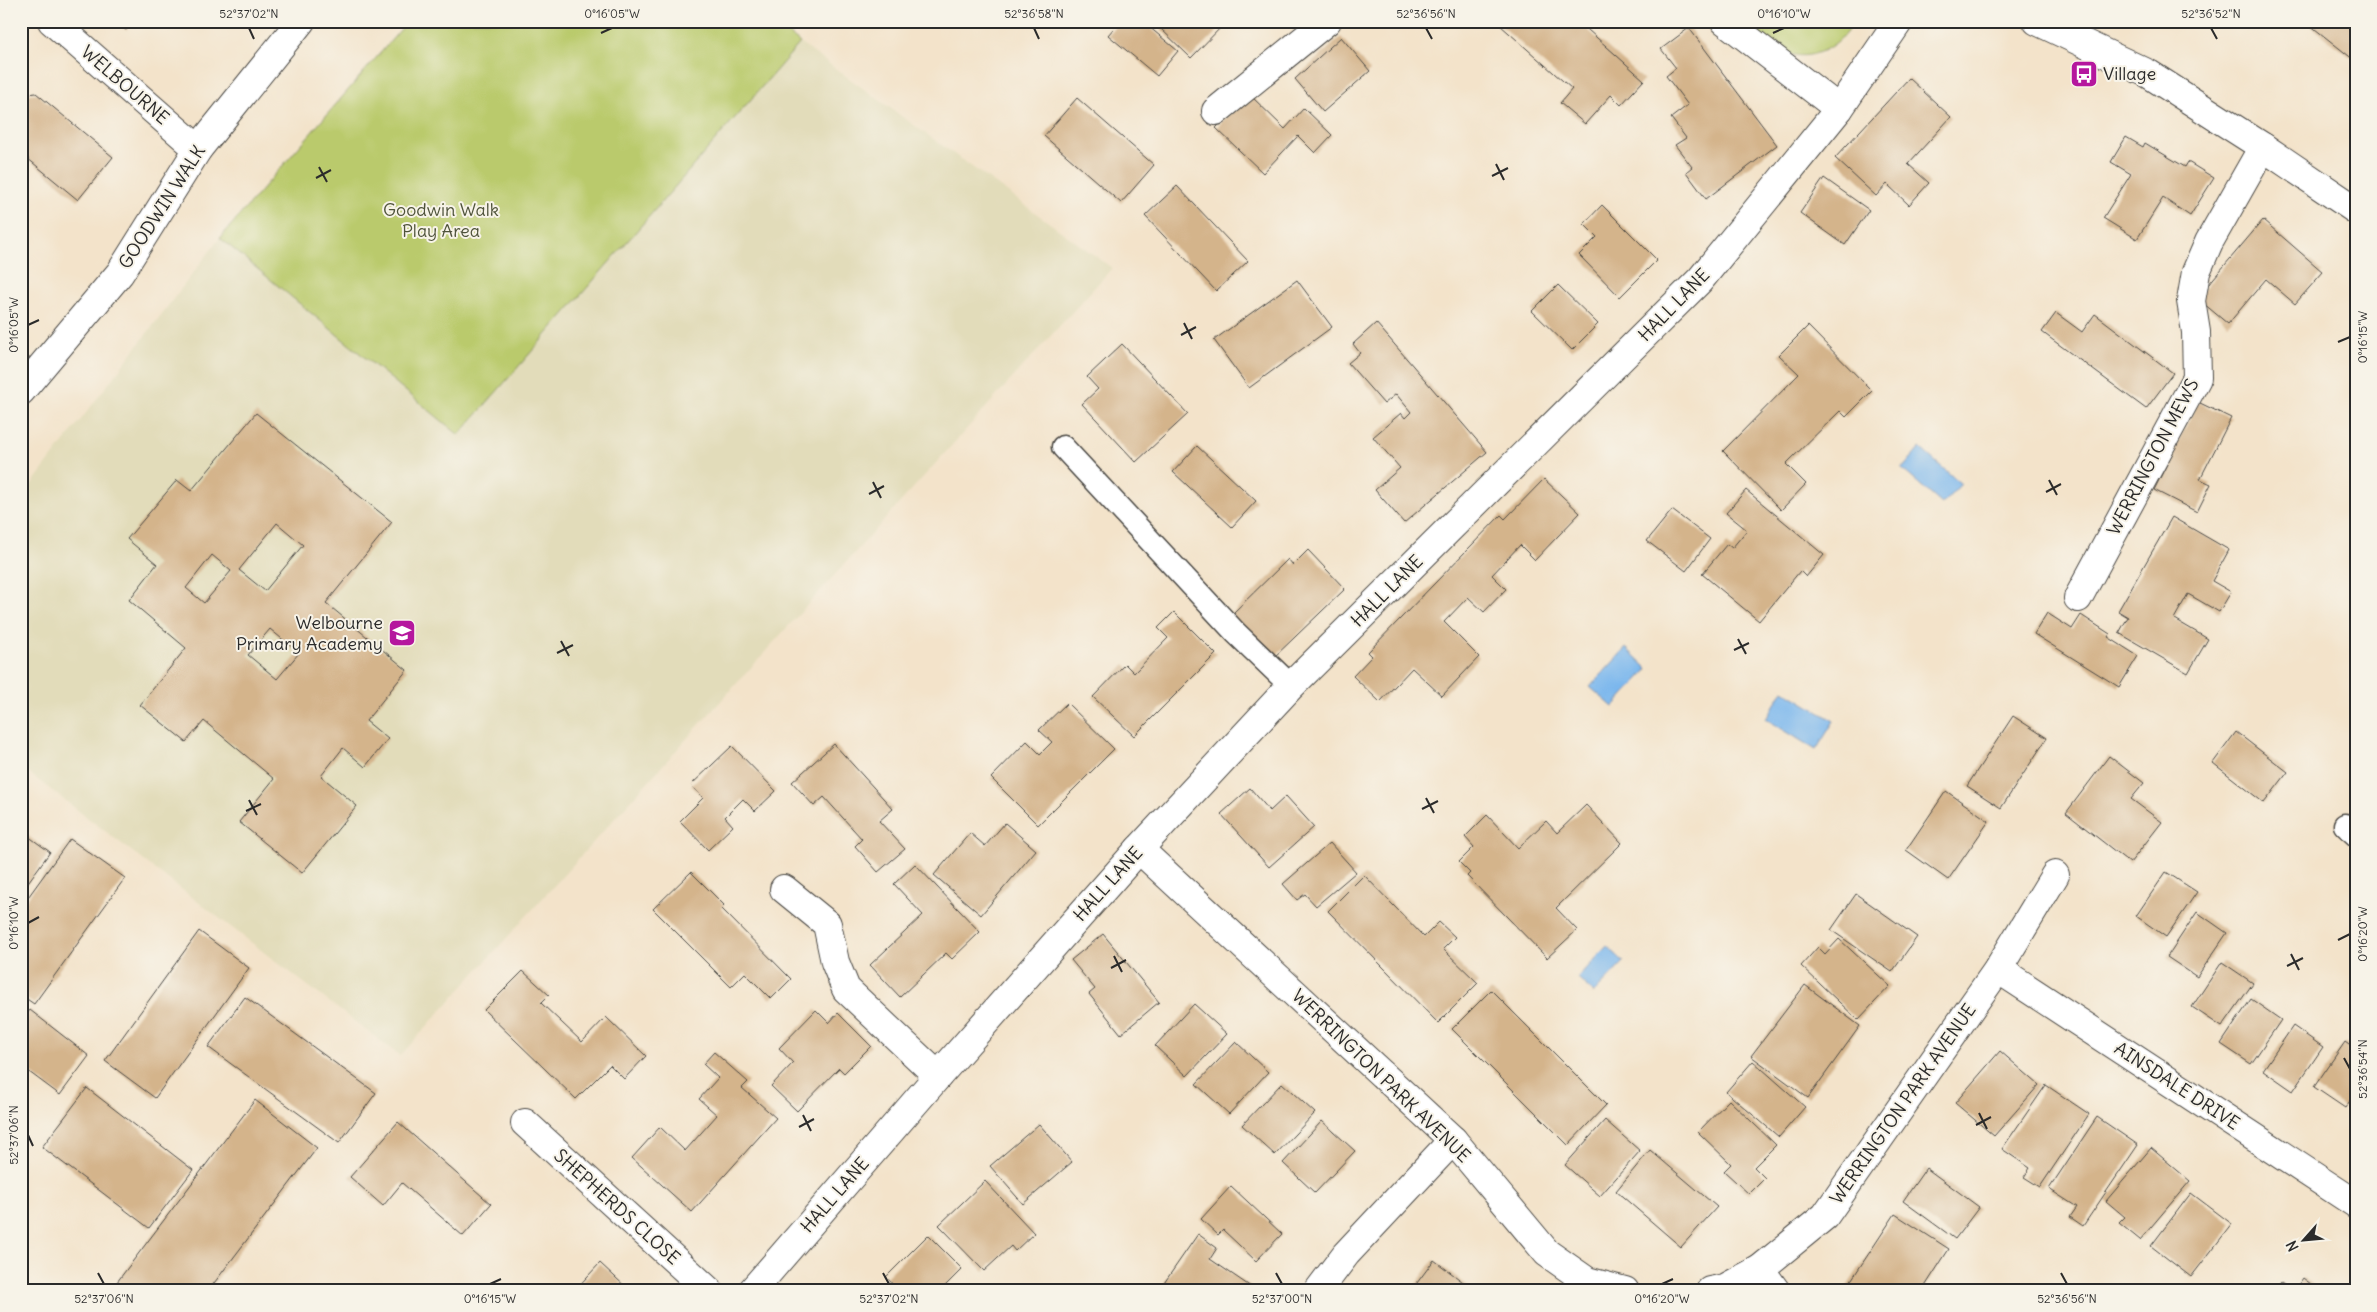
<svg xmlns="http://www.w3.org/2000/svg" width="2377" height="1312" font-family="Delius,sans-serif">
	<rect width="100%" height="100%" fill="#f7f3e8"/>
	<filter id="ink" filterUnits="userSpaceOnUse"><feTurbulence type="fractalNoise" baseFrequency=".02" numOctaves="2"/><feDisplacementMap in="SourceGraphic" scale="10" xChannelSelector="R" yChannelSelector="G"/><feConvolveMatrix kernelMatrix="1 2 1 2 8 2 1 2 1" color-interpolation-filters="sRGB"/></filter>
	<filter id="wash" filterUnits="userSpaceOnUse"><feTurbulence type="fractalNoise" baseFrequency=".0096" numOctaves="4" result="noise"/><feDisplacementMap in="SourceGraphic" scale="20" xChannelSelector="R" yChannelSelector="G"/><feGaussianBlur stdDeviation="1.12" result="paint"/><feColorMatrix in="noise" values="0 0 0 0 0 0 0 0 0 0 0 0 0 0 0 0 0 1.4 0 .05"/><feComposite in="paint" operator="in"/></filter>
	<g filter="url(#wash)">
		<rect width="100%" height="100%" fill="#f3e3ca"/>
		<path fill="#e2dcba" d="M800,43L1112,268L400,1056L21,767V498L220,238L459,435Z"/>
		<g fill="#baca6c" stroke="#727a4c">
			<path d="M408,21H774L800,43L459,435L220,238Z"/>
			<path d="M1744,21H1854C1840,48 1805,67 1777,48C1765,41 1754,30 1744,21Z"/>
		</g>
		<g fill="#7cb7ed" stroke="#54718c">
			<path d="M1920,448L1961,484L1942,504L1902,469Z"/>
			<path d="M1626,648L1648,669L1613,707L1590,687Z"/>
			<path d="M1783,690L1834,721L1816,750L1766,719Z"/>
			<path d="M1607,946L1624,962L1594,993L1578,978Z"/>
		</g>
		<g id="blocks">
			<g fill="#d4b48b" fill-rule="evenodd">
				<path d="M115,21H133L126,30Z"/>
				<path d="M1120,21H1142L1178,51L1157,76L1108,35Z"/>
				<path d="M1160,21H1227L1191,58L1157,25Z"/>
				<path d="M1503,21H1578L1644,80L1621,105L1611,95L1585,124L1560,103L1572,89L1500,25Z"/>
				<path d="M2305,21H2356V58L2354,60Z"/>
				<path d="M1689,28L1777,145L1706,199L1686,172L1692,167L1675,145L1686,138L1671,118L1688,105L1666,76L1676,68L1661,49Z"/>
				<path d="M1341,37L1370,71L1323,112L1295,79Z"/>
				<path d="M1909,78L1951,117L1908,164L1929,183L1909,205L1887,184L1876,196L1835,158Z"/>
				<path d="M36,93L113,157L78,200L21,153V95Z"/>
				<path d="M1249,94L1285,129L1304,108L1332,135L1315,153L1298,136L1263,173L1216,128Z"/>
				<path d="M1077,98L1154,165L1121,203L1044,136Z"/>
				<path d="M2126,137L2143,147L2145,143L2185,167L2188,162L2214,178L2190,216L2163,198L2137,239L2103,218L2131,174L2111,162Z"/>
				<path d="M1824,178L1869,210L1845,245L1800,213Z"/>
				<path d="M1177,186L1248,261L1216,291L1145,216Z"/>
				<path d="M1602,205L1657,260L1620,297L1579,255L1597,237L1584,224Z"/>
				<path d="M2263,220L2323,272L2295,304L2266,279L2228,324L2197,298Z"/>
				<path d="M1297,280L1332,327L1249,388L1214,340Z"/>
				<path d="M1558,285L1598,324L1572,350L1532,311Z"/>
				<path d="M2056,313L2082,332L2095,314L2173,373L2146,409L2042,332Z"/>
				<path d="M1376,323L1487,452L1404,523L1375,490L1400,468L1373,437L1401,413L1405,418L1411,412L1396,394L1384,404L1348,363L1360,353L1353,344Z"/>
				<path d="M1808,326L1872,391L1846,417L1840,411L1786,464L1806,484L1781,510L1723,451L1799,374L1779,355Z"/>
				<path d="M1122,344L1188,414L1136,462L1082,404L1098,389L1087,377Z"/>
				<path d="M2198,402L2231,418L2200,479L2211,484L2197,512L2154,490Z"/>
				<path d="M256,413L392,522L326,603L407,670L366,721L388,739L365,767L343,748L321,776L357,806L302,873L239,822L274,779L204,721L186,742L140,705L186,648L129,600L157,564L127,539L177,480L191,491ZM277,523L303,545L265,591L239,570ZM212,555L231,571L204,603L186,588ZM270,629L299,653L277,679L248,655Z"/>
				<path d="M1197,446L1256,501L1232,527L1173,472Z"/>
				<path d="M1544,479L1580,513L1535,560L1520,545L1492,575L1506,589L1484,612L1468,597L1444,622L1479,657L1442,696L1412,668L1380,702L1353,676L1372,656L1368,652L1501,515L1505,519Z"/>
				<path d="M1746,490L1824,555L1806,577L1800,571L1759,621L1702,574L1727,544L1732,548L1747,530L1726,513Z"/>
				<path d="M1672,510L1710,539L1686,571L1647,541Z"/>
				<path d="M2172,517L2229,550L2212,581L2231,592L2219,612L2188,594L2174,619L2208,639L2188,673L2119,633L2128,617L2118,611Z"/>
				<path d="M1308,550L1345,589L1271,660L1229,617L1288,559L1293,565Z"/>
				<path d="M1174,612L1216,654L1134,736L1093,697L1125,664L1134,673L1168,638L1158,628Z"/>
				<path d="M2047,613L2072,629L2081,615L2110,634L2108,637L2138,656L2119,687L2034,634Z"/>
				<path d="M1067,703L1114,749L1038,825L991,778L1027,741L1040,754L1052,742L1039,730Z"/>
				<path d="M2013,716L2047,738L2001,808L1967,786Z"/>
				<path d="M2236,732L2288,772L2264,803L2213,763Z"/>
				<path d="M834,744L893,809L879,821L905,849L878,872L855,846L862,839L824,797L814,806L792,782Z"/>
				<path d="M732,746L776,791L755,811L743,799L725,817L733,826L708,850L680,821L703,798L691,785Z"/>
				<path d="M2109,756L2144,783L2131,799L2162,822L2130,863L2066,813Z"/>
				<path d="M1250,788L1270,811L1286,796L1314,827L1269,867L1221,814Z"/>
				<path d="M1946,791L1989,821L1948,880L1906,850Z"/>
				<path d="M1586,805L1622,843L1556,908L1577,930L1547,958L1467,876L1470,873L1459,862L1474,847L1465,837L1487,815L1518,848L1546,821L1557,833Z"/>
				<path d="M1005,823L1036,850L981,915L934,875L970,833L985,846Z"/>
				<path d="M21,831L50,852L21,892Z"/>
				<path d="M70,839L125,878L34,1004L21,995V907Z"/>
				<path d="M1330,843L1356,872L1316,906L1305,894L1297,900L1283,884Z"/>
				<path d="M915,864L980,932L952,959L946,953L900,997L870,965L923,915L894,884Z"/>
				<path d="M691,872L724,905L721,908L791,979L771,999L745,973L731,987L653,909Z"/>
				<path d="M2166,872L2197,892L2166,937L2136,916Z"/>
				<path d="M1364,875L1424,937L1439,922L1455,937L1443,949L1478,983L1438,1023L1328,911Z"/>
				<path d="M1856,894L1917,937L1892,972L1831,930Z"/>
				<path d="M2197,912L2227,933L2197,977L2167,957Z"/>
				<path d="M199,931L249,968L155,1098L105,1061Z"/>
				<path d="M1103,934L1159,1002L1121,1034L1089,994L1095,989L1071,960Z"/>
				<path d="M1839,939L1890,986L1858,1020L1801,966L1818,947L1825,954Z"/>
				<path d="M2222,962L2253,983L2222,1027L2192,1007Z"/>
				<path d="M523,971L549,995L541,1003L582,1042L606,1017L646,1056L624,1079L610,1065L576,1099L484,1010Z"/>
				<path d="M1805,985L1860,1026L1808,1098L1751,1056Z"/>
				<path d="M1491,990L1606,1105L1568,1145L1452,1029Z"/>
				<path d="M245,997L376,1093L339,1143L208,1047Z"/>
				<path d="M2251,999L2281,1020L2251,1064L2221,1044Z"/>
				<path d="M1194,1004L1227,1034L1187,1076L1155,1046Z"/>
				<path d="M30,1010L89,1056L60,1095L21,1066V1021Z"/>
				<path d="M816,1010L829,1023L838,1013L871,1046L844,1073L839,1068L797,1111L771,1086L793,1063L779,1048Z"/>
				<path d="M2293,1026L2323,1047L2293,1091L2263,1070Z"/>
				<path d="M1236,1042L1268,1072L1229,1114L1196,1084Z"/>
				<path d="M2345,1042L2356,1050V1092L2345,1108L2314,1087Z"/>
				<path d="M2000,1051L2039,1085L1994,1136L1955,1103Z"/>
				<path d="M714,1052L748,1082L742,1088L776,1118L692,1212L632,1158L660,1127L685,1151L717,1115L699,1099L718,1078L703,1064Z"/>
				<path d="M1753,1061L1805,1107L1779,1137L1726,1092Z"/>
				<path d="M1282,1083L1315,1113L1275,1155L1242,1125Z"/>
				<path d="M2046,1085L2089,1114L2040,1187L2024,1177L2030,1168L2002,1149Z"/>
				<path d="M87,1088L193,1170L149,1228L42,1147Z"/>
				<path d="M255,1100L317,1148L208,1291H128L117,1282Z"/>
				<path d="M1729,1100L1776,1145L1754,1167L1765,1178L1749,1194L1724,1171L1731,1164L1698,1132Z"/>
				<path d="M2097,1117L2138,1145L2083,1226L2070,1217L2077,1207L2049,1189Z"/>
				<path d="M1605,1120L1640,1151L1600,1196L1565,1165Z"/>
				<path d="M1322,1121L1355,1151L1315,1193L1283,1163Z"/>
				<path d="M398,1122L491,1204L463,1236L402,1183L383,1206L350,1177Z"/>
				<path d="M1039,1124L1072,1162L1023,1204L990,1166Z"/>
				<path d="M2151,1148L2190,1181L2140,1240L2119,1223L2125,1217L2106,1201Z"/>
				<path d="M1650,1150L1717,1207L1681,1247L1616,1191Z"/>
				<path d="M1926,1168L1979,1207L1955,1239L1903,1201Z"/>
				<path d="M985,1181L1034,1233L1015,1251L1011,1246L984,1271L939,1225Z"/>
				<path d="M1231,1186L1282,1234L1256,1261L1223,1230L1218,1235L1201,1219Z"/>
				<path d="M2191,1193L2232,1224L2191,1277L2151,1246Z"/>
				<path d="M1895,1214L1949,1249L1922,1291H1844Z"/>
				<path d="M1198,1234L1217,1248L1210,1259L1251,1287L1248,1291H1169L1162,1286Z"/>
				<path d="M928,1235L962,1269L940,1291H899L886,1277Z"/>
				<path d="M1434,1260L1475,1291H1411Z"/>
				<path d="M600,1263L630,1291H574Z"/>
				<path d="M2303,1278L2320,1291H2294Z"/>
				<path d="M2281,1283L2292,1291H2275Z"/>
			</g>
		</g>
	</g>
	<g filter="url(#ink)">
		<use href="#blocks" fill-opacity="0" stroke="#494743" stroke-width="1"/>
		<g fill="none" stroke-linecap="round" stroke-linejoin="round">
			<g stroke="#494743" stroke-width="25">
				<g id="service">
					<path d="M1063,447L1236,633L1291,686"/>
					<path d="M2345,825L2356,835"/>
				</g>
			</g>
			<g stroke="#494743" stroke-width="30">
				<g id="minor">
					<path d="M52,21L198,149"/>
					<path d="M1725,21L1839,109"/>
					<path d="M1216,111L1327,21"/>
					<path d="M21,391L120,273L198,149L301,21"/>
					<path d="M2078,598L2197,378L2196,332L2191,301L2196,272L2209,242L2263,147"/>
					<path d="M1139,849L1453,1140L1547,1253L1587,1281L1625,1291"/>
					<path d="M784,889L827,924L835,962L846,989L938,1076"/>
					<path d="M1998,969L2356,1204"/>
					<path d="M525,1123L709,1291"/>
					<path d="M1760,1269L1776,1291"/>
					<path d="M752,1291L938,1076L1139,849L1291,686L1700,280L1839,109L1899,21"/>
					<path d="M1318,1291L1346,1254L1453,1140"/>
					<path d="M1710,1291L1725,1288L1760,1269L1825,1216L1998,969L2055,875"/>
				</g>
			</g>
			<g stroke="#494743" stroke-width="30">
				<path id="tertiary" d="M2037,21L2149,74L2263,147L2356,210"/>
			</g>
			<use href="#service" stroke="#fff" stroke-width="22"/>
			<use href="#minor" stroke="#fff" stroke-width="28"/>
			<use href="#tertiary" stroke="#fff" stroke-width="28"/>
		</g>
	</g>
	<path fill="none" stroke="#2b2b2b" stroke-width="2" d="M249,28L254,39M1034,28L1039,39M1426,28L1432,39M2211,28L2217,39M601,33L612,28M1773,33L1784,28M1496,164L1504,180M319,167L327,182M1492,176L1508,168M316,178L331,170M1184,323L1192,339M28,325L39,320M1181,335L1196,327M2338,342L2350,337M2049,480L2057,495M873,482L881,498M2046,492L2061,484M869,494L884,486M1738,639L1746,654M561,641L569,656M1734,650L1749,643M557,653L573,645M1426,798L1434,813M249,800L257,815M1422,809L1438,801M246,811L261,804M28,923L39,917M2338,940L2350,934M2291,954L2299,970M1114,956L1122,972M2287,966L2303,958M1111,968L1126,960M2344,1058L2350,1069M1979,1113L1987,1129M803,1115L811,1131M1976,1125L1991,1117M799,1127L814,1119M28,1135L33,1146M98,1273L104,1284M883,1273L889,1284M1276,1273L1282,1284M2061,1273L2067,1284M490,1284L501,1279M1662,1284L1673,1279"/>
	<defs>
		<g id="bus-square" transform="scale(1.4375)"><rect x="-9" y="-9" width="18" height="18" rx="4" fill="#b5179e" stroke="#f7f3e8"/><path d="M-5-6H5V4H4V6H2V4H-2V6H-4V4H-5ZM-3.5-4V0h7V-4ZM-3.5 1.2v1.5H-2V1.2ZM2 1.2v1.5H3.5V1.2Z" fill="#fff"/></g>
		<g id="school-square" transform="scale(1.4375)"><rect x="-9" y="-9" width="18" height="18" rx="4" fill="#b5179e" stroke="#f7f3e8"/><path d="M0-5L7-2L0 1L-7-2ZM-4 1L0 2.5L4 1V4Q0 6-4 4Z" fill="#fff"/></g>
	</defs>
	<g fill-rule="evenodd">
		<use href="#bus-square" x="2084" y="74"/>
		<use href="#school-square" x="402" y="633"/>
	</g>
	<g text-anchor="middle" stroke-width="4" stroke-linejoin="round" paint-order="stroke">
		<g font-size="18" fill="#2b2b2b" stroke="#f7f3e8" text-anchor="start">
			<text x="2103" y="80">Village</text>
			<text x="383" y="629" text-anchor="end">Welbourne<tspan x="383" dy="21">Primary Academy</tspan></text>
		</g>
		<g font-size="18" fill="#2b2b2b" stroke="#f7f3e8">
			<text transform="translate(125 85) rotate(41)" y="6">WELBOURNE</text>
			<text transform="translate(162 207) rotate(-57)" y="6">GOODWIN WALK</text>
			<text transform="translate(1674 305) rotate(-46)" y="6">HALL LANE</text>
			<text transform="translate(2153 457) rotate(-62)" y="6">WERRINGTON MEWS</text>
			<text transform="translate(1387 591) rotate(-45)" y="6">HALL LANE</text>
			<text transform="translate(1108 884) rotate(-48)" y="6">HALL LANE</text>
			<text transform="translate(1381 1076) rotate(44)" y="6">WERRINGTON PARK AVENUE</text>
			<text transform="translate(2177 1086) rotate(33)" y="6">AINSDALE DRIVE</text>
			<text transform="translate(1903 1104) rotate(-55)" y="6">WERRINGTON PARK AVENUE</text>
			<text transform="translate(835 1195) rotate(-49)" y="6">HALL LANE</text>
			<text transform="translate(617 1207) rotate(42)" y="6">SHEPHERDS CLOSE</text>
		</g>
		<g font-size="18" fill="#4f533b" stroke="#f7f3e8">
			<text x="441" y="216">Goodwin Walk<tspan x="441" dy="21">Play Area</tspan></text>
		</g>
	</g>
	<rect width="2377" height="1312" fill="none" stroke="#f7f3e8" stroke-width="55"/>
	<g transform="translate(2304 1240) rotate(243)" stroke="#f7f3e8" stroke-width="4" paint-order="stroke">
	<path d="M0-4L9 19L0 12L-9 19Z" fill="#2b2b2b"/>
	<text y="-8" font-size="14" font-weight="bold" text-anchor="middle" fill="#2b2b2b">N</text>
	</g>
	<rect x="28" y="28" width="2322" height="1256" fill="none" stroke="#2b2b2b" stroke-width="2"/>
	<g font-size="12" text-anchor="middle" fill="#2b2b2b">
		<text x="249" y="18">52°37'02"N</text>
		<text x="612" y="18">0°16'05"W</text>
		<text x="1034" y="18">52°36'58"N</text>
		<text x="1426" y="18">52°36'56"N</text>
		<text x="1784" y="18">0°16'10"W</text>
		<text x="2211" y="18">52°36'52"N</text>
		<text transform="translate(14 325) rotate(-90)" y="4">0°16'05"W</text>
		<text transform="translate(2363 337) rotate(-90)" y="4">0°16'15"W</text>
		<text transform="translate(14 923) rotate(-90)" y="4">0°16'10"W</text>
		<text transform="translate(2363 934) rotate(-90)" y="4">0°16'20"W</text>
		<text transform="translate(2363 1069) rotate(-90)" y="4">52°36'54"N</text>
		<text transform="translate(14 1135) rotate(-90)" y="4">52°37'06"N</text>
		<text x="104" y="1303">52°37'06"N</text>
		<text x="490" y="1303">0°16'15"W</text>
		<text x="889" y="1303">52°37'02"N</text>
		<text x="1282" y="1303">52°37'00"N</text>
		<text x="1662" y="1303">0°16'20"W</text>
		<text x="2067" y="1303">52°36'56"N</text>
	</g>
</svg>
